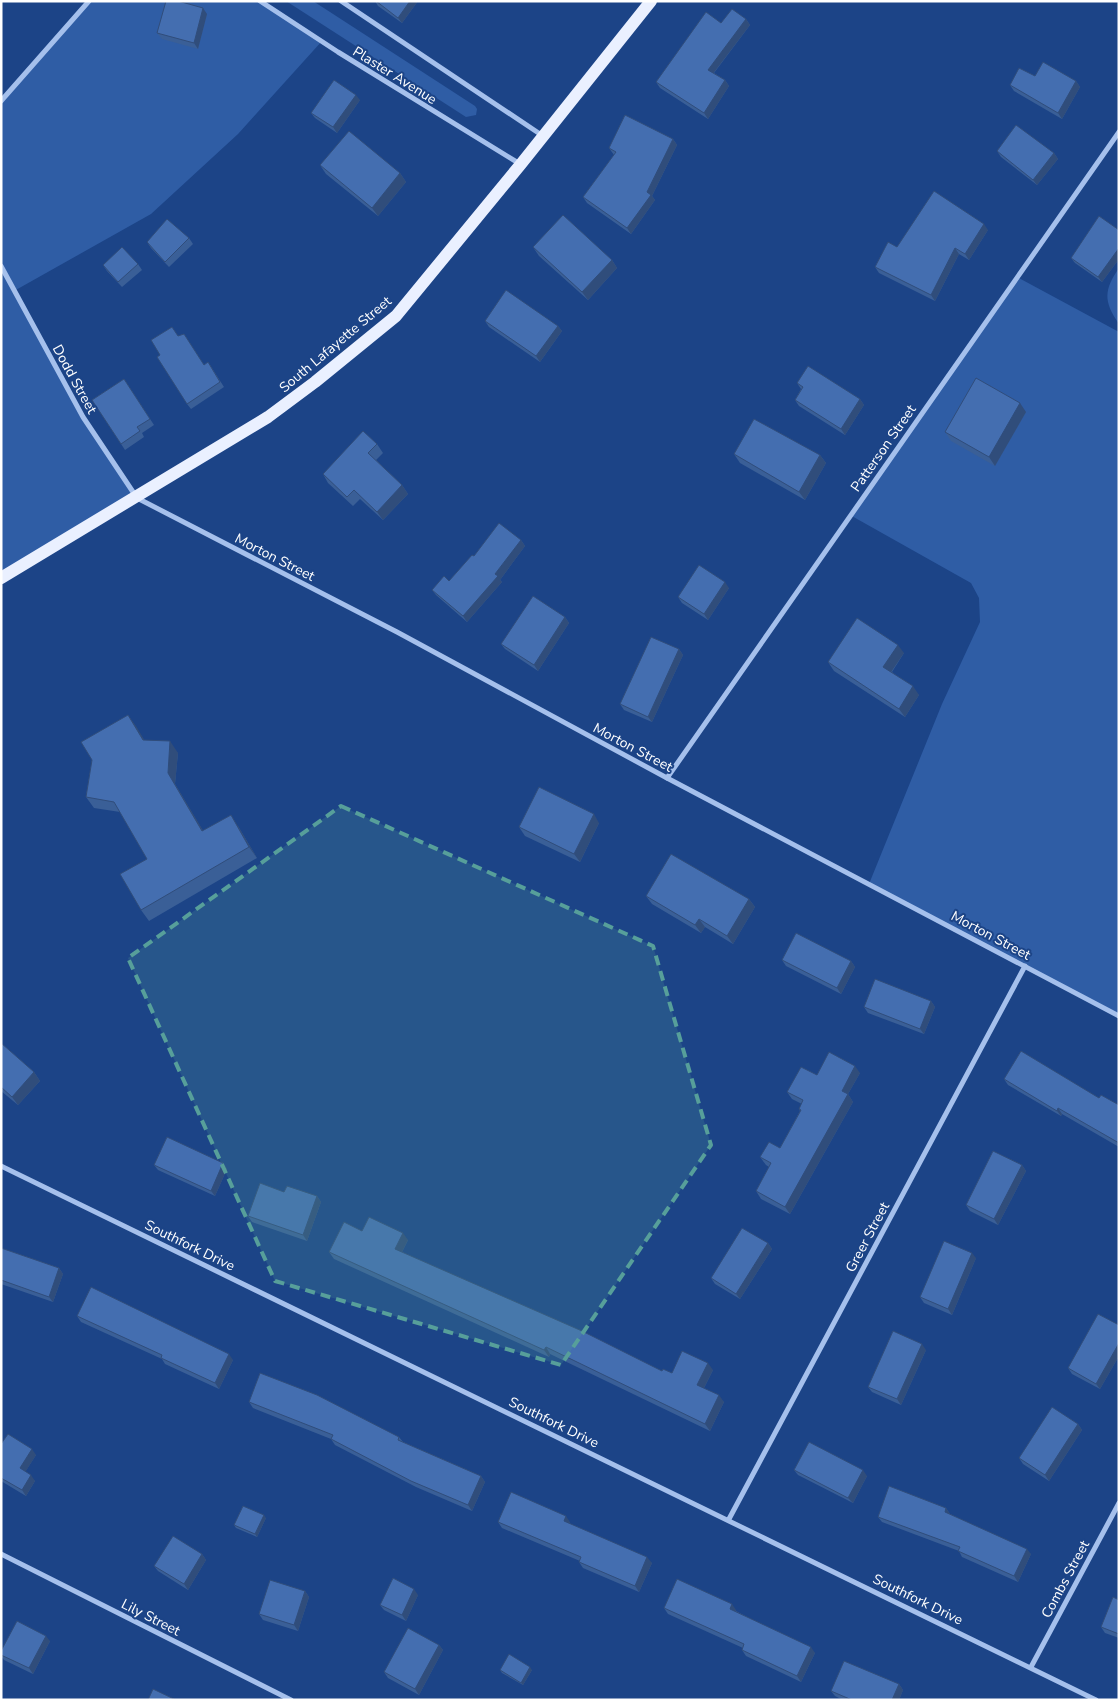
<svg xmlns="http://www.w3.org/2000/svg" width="1120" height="1701" font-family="'Nunito Sans',sans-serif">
	<rect width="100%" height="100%" fill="#1c4487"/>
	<g fill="#2f5da5">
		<path d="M89,1H260L322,41L238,134L151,214L14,291L83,417L137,498L1,578V101Z"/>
		<path d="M286,1H313L475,106L477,109L476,115L466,117Z"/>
		<path d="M1119,268V324C1103,301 1104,290 1119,268Z"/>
		<path d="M1017,277L1119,332V1016L869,884L942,704L980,622L979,598L971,583L850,515Z"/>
	</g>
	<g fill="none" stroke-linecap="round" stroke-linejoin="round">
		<g stroke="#a5c0ec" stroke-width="5">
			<path d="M260,1L338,52L520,164"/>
			<path d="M341,1L543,136"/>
			<path d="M1,101L89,1"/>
			<path d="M1,266L83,417L137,498L397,632L667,778L1119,1016"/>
			<path d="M667,778L1119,132"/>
			<path d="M1,1166L1096,1700"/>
			<path d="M729,1519L1025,966"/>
			<path d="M1,1554L291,1700"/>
			<path d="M1031,1667L1119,1503"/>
		</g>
		<path stroke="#eaf0ff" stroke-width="12" d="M1,578L268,417L315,382L396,316L521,164L651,1"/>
	</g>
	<g fill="#3a5f97">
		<path d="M375,1H418L402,23L378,6Z"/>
		<path d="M207,14L198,49L162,39L157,33Z"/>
		<path d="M746,19L750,25L714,73L725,80L729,86L708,119L660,88L656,82L721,23Z"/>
		<path d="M1035,76L1076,81L1080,87L1062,119L1014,91L1010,85Z"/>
		<path d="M360,100L337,133L315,118L311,113Z"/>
		<path d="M673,139L677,145L652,196L655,200L631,234L587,203L583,197L614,155L609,148Z"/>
		<path d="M997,151L1054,153L1058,159L1037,185L1001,157Z"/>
		<path d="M320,165L400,173L406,182L378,216L326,174Z"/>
		<path d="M988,230L969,260L959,254L935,301L879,273L875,267L897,247Z"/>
		<path d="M1119,230V259L1102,282L1075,263L1071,258Z"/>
		<path d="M189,238L193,244L169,267L151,248L147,242Z"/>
		<path d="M533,247L612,260L617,268L588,300L539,256Z"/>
		<path d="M138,264L142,270L122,287L107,271L103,265Z"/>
		<path d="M485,321L558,326L562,331L540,362L489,327Z"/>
		<path d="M184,334L204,365L208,362L224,387L191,409L187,404L160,355L178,336Z"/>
		<path d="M124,379L154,425L142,433L144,437L125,450L92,400Z"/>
		<path d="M797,383L860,399L864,405L845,435L799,406L795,400L801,389Z"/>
		<path d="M1026,412L995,466L951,441L945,432Z"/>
		<path d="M377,444L383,453L376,460L402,485L408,494L383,520L360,499L353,506L328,483L323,474Z"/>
		<path d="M734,454L820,455L826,463L805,500L740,463Z"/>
		<path d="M521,540L525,546L500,580L502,582L467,622L436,595L432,590L449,581L474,556Z"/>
		<path d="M729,588L708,620L682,603L678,597Z"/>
		<path d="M565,617L569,623L538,671L505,649L501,644Z"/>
		<path d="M679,649L683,655L652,722L624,710L620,704Z"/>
		<path d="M904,653L892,672L919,695L905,717L834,671L828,662Z"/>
		<path d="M128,715L144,740L178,753L175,784L203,831L238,826L257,858L149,921L141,910L147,859L120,812L94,808L86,797L92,760Z"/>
		<path d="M599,823L580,862L525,836L519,827Z"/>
		<path d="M646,896L749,899L755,907L733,944L705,927L701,933L652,904Z"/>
		<path d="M782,960L851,961L855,967L841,994L786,966Z"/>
		<path d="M931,1001L935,1007L924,1034L868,1013L864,1007Z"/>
		<path d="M1,1043L34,1072L40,1081L18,1105L1,1091Z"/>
		<path d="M860,1073L848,1094L853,1102L790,1214L761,1199L756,1191L769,1167L766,1165L760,1157L780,1148L800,1111L799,1109L802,1104L792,1099L787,1092L817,1075Z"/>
		<path d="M1004,1079L1099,1098L1119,1105V1147L1062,1114L1061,1116L1008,1085Z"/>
		<path d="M223,1163L227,1169L215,1196L158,1170L154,1165Z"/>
		<path d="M1022,1165L1026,1171L998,1225L970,1211L966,1205Z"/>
		<path d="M284,1192L317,1196L321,1202L307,1241L252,1222L248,1216Z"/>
		<path d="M362,1231L408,1240L402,1252L662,1371L672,1373L713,1370L704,1388L724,1402L710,1431L550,1354L549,1357L334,1259L329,1252Z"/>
		<path d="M768,1243L772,1249L740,1299L715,1284L711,1278Z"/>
		<path d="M1,1248L59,1268L63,1274L53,1302L1,1284Z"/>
		<path d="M976,1258L952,1315L924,1303L920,1297Z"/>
		<path d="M77,1316L233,1360L219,1389L165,1364L162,1359L81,1322Z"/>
		<path d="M1119,1325V1356L1100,1389L1072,1374L1068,1368Z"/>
		<path d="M926,1350L901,1405L872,1392L868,1387Z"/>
		<path d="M249,1402L399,1437L403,1442L481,1476L485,1482L472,1511L416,1487L335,1445L331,1439L253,1408Z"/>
		<path d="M1078,1424L1082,1430L1049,1481L1023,1464L1019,1458Z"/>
		<path d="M1,1444L36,1455L25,1472L35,1481L26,1496L1,1481Z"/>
		<path d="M794,1470L867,1476L853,1503L798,1475Z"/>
		<path d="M946,1508L950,1514L1031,1554L1018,1582L962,1557L959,1551L882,1522L878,1517Z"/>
		<path d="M266,1518L257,1537L236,1528L234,1525Z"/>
		<path d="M498,1522H570V1524L652,1563L639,1592L583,1568L579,1562L580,1561L502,1528Z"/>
		<path d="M202,1554L206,1560L188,1590L158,1571L154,1566Z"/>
		<path d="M305,1591L309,1597L298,1631L263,1620L259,1614Z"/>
		<path d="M418,1595L406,1621L384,1610L380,1605Z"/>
		<path d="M1119,1600V1638L1105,1633L1101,1627Z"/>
		<path d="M664,1608L736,1610V1611L815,1653L801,1682L746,1656L742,1650L743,1648L668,1614Z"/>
		<path d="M50,1641L33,1674L4,1660L1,1656V1651Z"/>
		<path d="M439,1645L443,1650L419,1695L388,1678L384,1672Z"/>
		<path d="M500,1670H532L523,1685L502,1673Z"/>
		<path d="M899,1684L903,1690L899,1700H843L835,1696L831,1691Z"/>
	</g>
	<g fill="#304d7b">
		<path d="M410,1H418L402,23L398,18Z"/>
		<path d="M203,8L207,14L198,49L194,43Z"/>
		<path d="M746,19L750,25L712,75L708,70Z"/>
		<path d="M725,80L729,86L708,119L704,113Z"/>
		<path d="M1076,81L1080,87L1062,119L1058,113Z"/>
		<path d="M356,95L360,100L337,133L333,127Z"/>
		<path d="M673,139L677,145L652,196L655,200L631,234L627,228L647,192Z"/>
		<path d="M1054,153L1058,159L1037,185L1033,180Z"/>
		<path d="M400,173L406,182L378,216L372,208Z"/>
		<path d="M984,224L988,230L969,260L965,254Z"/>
		<path d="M955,248L959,254L935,301L931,295Z"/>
		<path d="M1119,248V259L1102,282L1098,277Z"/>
		<path d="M612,260L617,268L588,300L582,292Z"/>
		<path d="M558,326L562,331L540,362L536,356Z"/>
		<path d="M860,399L864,405L845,435L841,429Z"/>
		<path d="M1020,403L1026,412L995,466L989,457Z"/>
		<path d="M820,455L826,463L805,500L799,492Z"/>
		<path d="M402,485L408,494L383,520L377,512Z"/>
		<path d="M521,540L525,546L500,580L502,582L467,622L463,616Z"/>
		<path d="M725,582L729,588L708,620L704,614Z"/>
		<path d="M565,617L569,623L538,671L534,665Z"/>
		<path d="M898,645L904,653L889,675L883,667Z"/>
		<path d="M679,649L683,655L652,722L648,717Z"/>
		<path d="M913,686L919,695L905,717L899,709Z"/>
		<path d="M128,715L136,726L151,751L143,740Z"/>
		<path d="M170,741L178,753L175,784L210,842L202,831L168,773Z"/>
		<path d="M594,814L599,823L580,862L574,854Z"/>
		<path d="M231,815L238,826L257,858L249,847Z"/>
		<path d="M749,899L755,907L733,944L727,936Z"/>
		<path d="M699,919L705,927L701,933L695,925Z"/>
		<path d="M851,961L855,967L841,994L837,988Z"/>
		<path d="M931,1001L935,1007L924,1034L920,1029Z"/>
		<path d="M855,1066L860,1073L848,1094L853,1102L790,1214L785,1207L842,1091Z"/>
		<path d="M34,1072L40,1081L18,1105L12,1097Z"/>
		<path d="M1058,1108L1062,1114L1061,1116L1057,1111Z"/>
		<path d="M223,1163L227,1169L215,1196L211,1191Z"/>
		<path d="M1022,1165L1026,1171L998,1225L994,1219Z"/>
		<path d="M317,1196L321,1202L307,1241L303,1235Z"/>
		<path d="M403,1233L408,1240L400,1256L395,1249Z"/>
		<path d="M768,1243L772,1249L740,1299L736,1294Z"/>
		<path d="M972,1253L976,1258L952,1315L948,1309Z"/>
		<path d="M59,1268L63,1274L53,1302L49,1297Z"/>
		<path d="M1119,1343V1356L1100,1389L1096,1384Z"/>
		<path d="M922,1344L926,1350L901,1405L897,1399Z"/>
		<path d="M546,1347L550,1354L549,1357L544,1350Z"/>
		<path d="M229,1354L233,1360L219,1389L215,1383Z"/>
		<path d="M708,1363L713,1370L702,1392L697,1385Z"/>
		<path d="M719,1395L724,1402L710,1431L705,1424Z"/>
		<path d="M1078,1424L1082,1430L1049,1481L1045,1475Z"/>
		<path d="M32,1449L36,1455L24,1474L20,1468Z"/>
		<path d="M863,1470L867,1476L853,1503L848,1498Z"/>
		<path d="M31,1475L35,1481L26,1496L22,1490Z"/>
		<path d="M481,1476L485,1482L472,1511L468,1505Z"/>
		<path d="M946,1508L950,1514L949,1518L945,1512Z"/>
		<path d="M264,1515L266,1518L257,1537L255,1534Z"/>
		<path d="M566,1516L570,1522L568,1527L564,1521Z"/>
		<path d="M1027,1549L1031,1554L1018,1582L1014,1576Z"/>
		<path d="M202,1554L206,1560L188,1590L184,1584Z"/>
		<path d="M647,1557L652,1563L639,1592L635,1586Z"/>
		<path d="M414,1589L418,1595L406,1621L402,1615Z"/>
		<path d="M305,1591L309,1597L298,1631L294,1625Z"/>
		<path d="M732,1604L736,1610L734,1615L730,1609Z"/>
		<path d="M46,1636L50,1641L33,1674L29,1668Z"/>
		<path d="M439,1645L443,1650L419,1695L415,1689Z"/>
		<path d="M811,1647L815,1653L801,1682L797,1676Z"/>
		<path d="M530,1667L532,1670L523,1685L521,1683Z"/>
		<path d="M899,1684L903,1690L899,1700H892Z"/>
	</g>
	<g fill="#446eb0" stroke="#304d7b">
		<path d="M166,1H178L203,8L194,43L157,33Z"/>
		<path d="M376,1H410L398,18Z"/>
		<path d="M732,9L746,19L708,70L725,80L704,113L656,82L706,12L721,23Z"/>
		<path d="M1043,62L1076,81L1058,113L1010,85L1019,68L1035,76Z"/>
		<path d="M334,80L356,95L333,127L311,113Z"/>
		<path d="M625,115L673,139L647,192L651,195L627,228L583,197L616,152L609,148Z"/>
		<path d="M1016,125L1054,153L1033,180L997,151Z"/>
		<path d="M349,131L400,173L372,208L320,165Z"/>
		<path d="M934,191L984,224L965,254L955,248L931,295L875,267L888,242L897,247Z"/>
		<path d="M563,215L612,260L582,292L533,247Z"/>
		<path d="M1099,216L1119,230V248L1098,277L1071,258Z"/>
		<path d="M167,219L189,238L165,262L147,242Z"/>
		<path d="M122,247L138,264L118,282L103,265Z"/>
		<path d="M506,290L558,326L536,356L485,321Z"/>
		<path d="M172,327L178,336L184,334L204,365L208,362L220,382L187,404L157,357L160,355L151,340Z"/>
		<path d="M808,366L860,399L841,429L795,400L803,387L797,383Z"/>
		<path d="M976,378L1020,403L989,457L945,432Z"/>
		<path d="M124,379L150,419L137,427L140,431L121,444L92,400Z"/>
		<path d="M754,419L820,455L799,492L734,454Z"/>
		<path d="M363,431L377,444L368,453L402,485L377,512L354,490L347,497L323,474Z"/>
		<path d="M499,523L521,540L495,574L498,576L463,616L432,590L444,576L449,581L472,555L474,556Z"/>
		<path d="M699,565L725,582L704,614L678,597Z"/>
		<path d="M533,596L565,617L534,665L501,644Z"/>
		<path d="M857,618L898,645L883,667L913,686L899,709L828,662Z"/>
		<path d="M651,637L679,649L648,717L620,704Z"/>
		<path d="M128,715L143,740L170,741L168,773L202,831L231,815L249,847L141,910L120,874L147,859L114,802L86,797L92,760L81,742Z"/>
		<path d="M539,787L594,814L574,854L519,827Z"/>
		<path d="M671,854L749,899L727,936L699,919L695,925L646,896Z"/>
		<path d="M796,933L851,961L837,988L782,960Z"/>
		<path d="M875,979L931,1001L920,1029L864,1007Z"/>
		<path d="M1,1043L34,1072L12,1097L1,1087Z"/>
		<path d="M1021,1051L1099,1098L1101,1095L1119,1105V1143L1058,1108L1057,1111L1004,1079Z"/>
		<path d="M829,1052L855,1066L842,1091L848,1094L785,1207L756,1191L771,1163L760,1157L769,1142L780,1148L801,1110L799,1109L803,1100L787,1092L801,1067L817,1075Z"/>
		<path d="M167,1137L223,1163L211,1191L154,1165Z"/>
		<path d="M993,1151L1022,1165L994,1219L966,1205Z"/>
		<path d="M260,1183L284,1192L287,1186L317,1196L303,1235L248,1216Z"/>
		<path d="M369,1217L403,1233L395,1249L582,1331L662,1371L663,1369L672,1373L682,1351L708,1363L697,1385L719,1395L705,1424L546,1347L544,1350L329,1252L344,1222L362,1231Z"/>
		<path d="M742,1228L768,1243L736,1294L711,1278Z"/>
		<path d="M944,1241L972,1253L948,1309L920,1297Z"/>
		<path d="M1,1248L59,1268L49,1297L1,1280Z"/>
		<path d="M91,1287L229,1354L215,1383L161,1358L162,1355L77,1316Z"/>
		<path d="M1098,1314L1119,1325V1343L1096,1384L1068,1368Z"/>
		<path d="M893,1331L922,1344L897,1399L868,1387Z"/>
		<path d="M260,1373L317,1395L399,1437L398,1440L481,1476L468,1505L411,1481L331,1439L333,1435L249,1402Z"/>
		<path d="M1052,1407L1078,1424L1045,1475L1019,1458Z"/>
		<path d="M8,1434L32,1449L20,1468L31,1475L22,1490L1,1478V1444Z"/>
		<path d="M809,1442L863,1470L848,1498L794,1470Z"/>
		<path d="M889,1486L946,1508L945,1512L1027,1549L1014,1576L958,1551L960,1547L878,1517Z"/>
		<path d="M511,1492L566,1516L564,1521L647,1557L635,1586L579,1562L581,1557L498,1522Z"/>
		<path d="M243,1506L264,1515L255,1534L234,1525Z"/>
		<path d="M173,1536L202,1554L184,1584L154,1566Z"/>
		<path d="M393,1578L414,1589L402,1615L380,1605Z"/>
		<path d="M677,1579L732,1604L730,1609L811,1647L797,1676L742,1650L744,1644L664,1608Z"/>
		<path d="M270,1580L305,1591L294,1625L259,1614Z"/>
		<path d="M1113,1597L1119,1600V1634L1101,1627Z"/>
		<path d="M17,1621L46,1636L29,1668L1,1655V1651Z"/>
		<path d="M408,1628L439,1645L415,1689L384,1672Z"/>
		<path d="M509,1654L530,1667L521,1683L500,1670Z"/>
		<path d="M844,1661L899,1684L892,1700H852L831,1691Z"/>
		<path d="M153,1689L176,1700H148Z"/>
	</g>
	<path fill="#579f9a" fill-opacity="0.2" stroke="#579f9a" stroke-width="4" stroke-dasharray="10 6" stroke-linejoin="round" d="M341,806L653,946L711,1145L561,1365L275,1281L128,958Z"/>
	<g text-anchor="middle" stroke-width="4" stroke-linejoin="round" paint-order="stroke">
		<g font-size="14" fill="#fff" stroke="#1c4487">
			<text transform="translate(395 75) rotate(32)" y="5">Plaster Avenue</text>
			<text transform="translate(335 344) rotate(-40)" y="5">South Lafayette Street</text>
			<text transform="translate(75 379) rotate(61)" y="5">Dodd Street</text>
			<text transform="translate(883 448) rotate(-55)" y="5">Patterson Street</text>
			<text transform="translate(275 557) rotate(27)" y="5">Morton Street</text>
			<text transform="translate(633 747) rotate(28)" y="5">Morton Street</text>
			<text transform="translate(991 935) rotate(28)" y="5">Morton Street</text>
			<text transform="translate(867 1237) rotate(-62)" y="5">Greer Street</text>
			<text transform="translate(190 1245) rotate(26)" y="5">Southfork Drive</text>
			<text transform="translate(554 1422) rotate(26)" y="5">Southfork Drive</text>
			<text transform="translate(1065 1579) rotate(-62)" y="5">Combs Street</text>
			<text transform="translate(918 1599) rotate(26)" y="5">Southfork Drive</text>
			<text transform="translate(151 1617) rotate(27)" y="5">Lily Street</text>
		</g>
	</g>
	<rect width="1120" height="1701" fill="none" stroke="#ffffff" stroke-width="5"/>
</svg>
